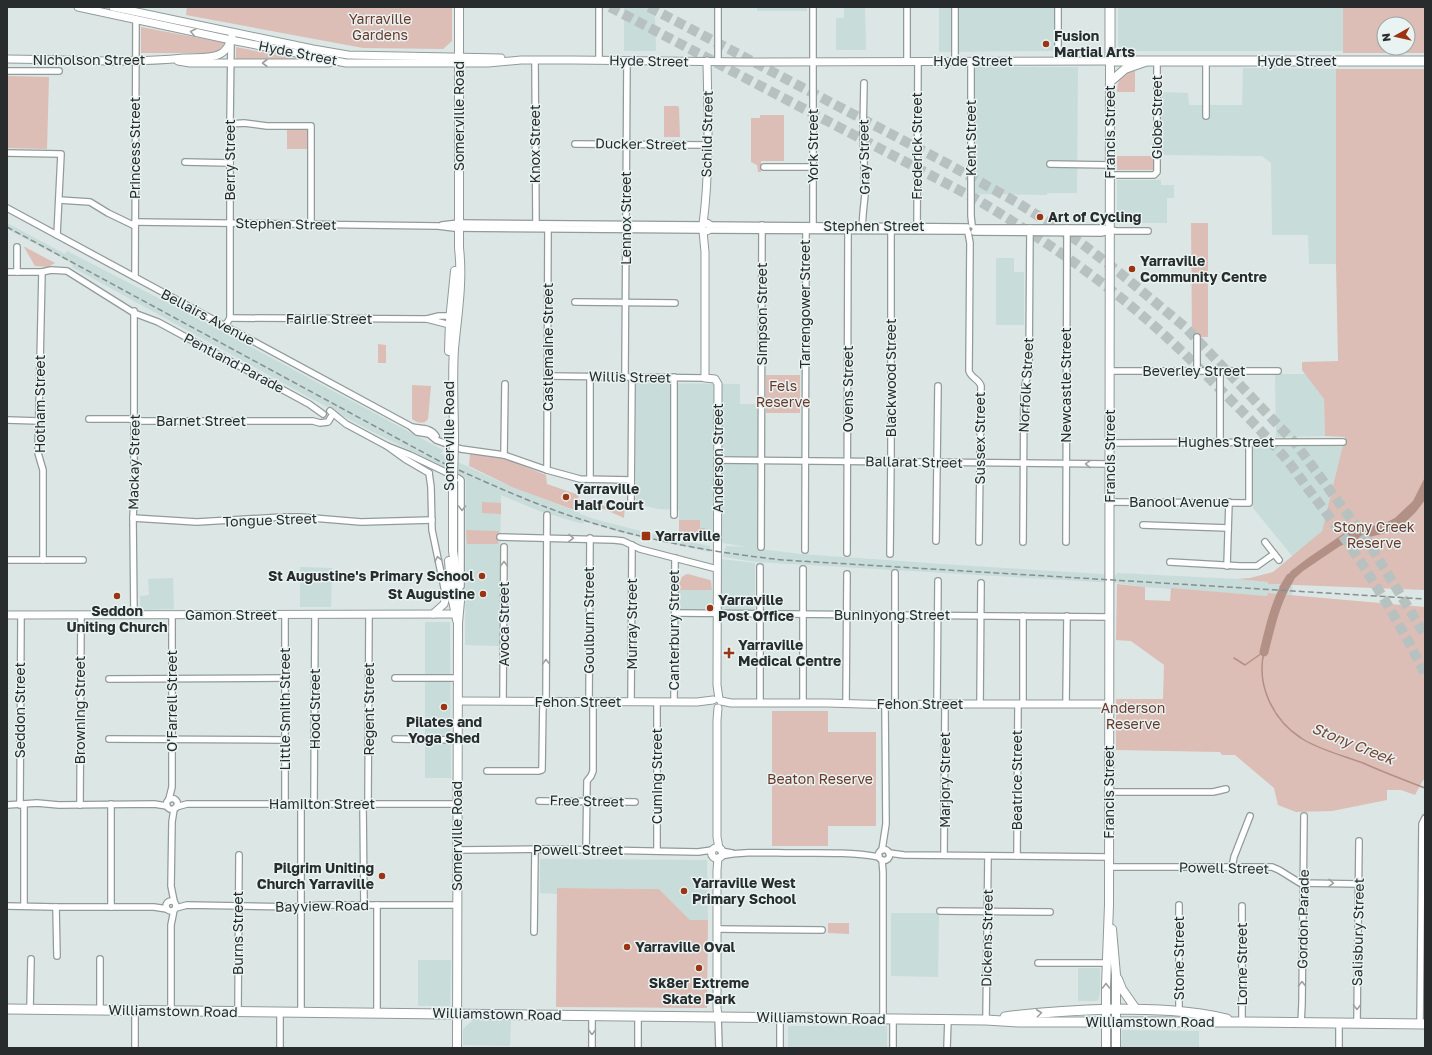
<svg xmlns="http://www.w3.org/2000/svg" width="1432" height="1055" font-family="'Golos Text',sans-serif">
	<rect width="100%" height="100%" fill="#dbe6e5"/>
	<g fill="#c8dcda">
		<path d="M647,7L655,16L656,51H624V8Z"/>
		<rect x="757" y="7" width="50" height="4"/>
		<path d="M844,7H865L866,50H836V18H844Z"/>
		<path d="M939,7H1060V51L939,52Z"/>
		<path d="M1118,7H1343V51H1123L1120,50L1118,45Z"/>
		<path d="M974,67H1078L1077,193H1047V195L974,194Z"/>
		<path d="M1243,68L1336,69V264H1309L1308,235H1272L1271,163L1262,156L1161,155V92L1188,93L1189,105H1242Z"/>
		<path d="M1117,180H1161V185H1174V198H1167V223H1117Z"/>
		<path d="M7,223L65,254L67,251L203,321L443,450L441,454L498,481L580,513V514L594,519L664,537L710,546V552L626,534L584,521L583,524L542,512L501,495L499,646L465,645L466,478L367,429L72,267L73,264L7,229Z"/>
		<path d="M996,258H1014V272H1024V325H996Z"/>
		<path d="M1275,374H1306L1324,399L1325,436L1276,437Z"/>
		<path d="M636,383L740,384V404H758L757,549L801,554L956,565L1102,574L1116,575L1117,573L1237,579L1268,582L1269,584L1293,586L1292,595L1268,594L1267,596L1145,587L1116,583L757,562L723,557L726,546L747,547L723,543L710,534L704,533L700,528V520H679V510L658,509L636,504Z"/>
		<path d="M1344,445L1322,531L1293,557L1253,508V446Z"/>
		<path d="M721,559L755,563V611L720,610Z"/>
		<path d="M300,567L332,568L331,607H300Z"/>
		<path d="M173,578L174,609L140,610V596L149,595L148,579Z"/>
		<path d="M679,590H712L713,610H679Z"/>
		<path d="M425,622H450L451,778H425Z"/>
		<path d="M540,859L707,860L708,920H690L659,889L558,888L557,894L540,893Z"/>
		<path d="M891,913H939L938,977L891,976Z"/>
		<path d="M418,960H451L450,1006H418Z"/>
		<path d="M1078,968H1100V993L1099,998L1097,1001H1078Z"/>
		<path d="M473,1020L511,1021L510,1046L463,1045V1029Z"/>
		<rect x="788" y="1026" width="99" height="22"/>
		<path d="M1122,1030L1199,1031V1048H1121Z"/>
	</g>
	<g fill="#dcbeb6" fill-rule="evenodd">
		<path d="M187,7H452V41L443,49L363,48L186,15Z"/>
		<path d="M1343,7H1425V53H1343ZM1384,24H1408V48H1384Z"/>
		<path d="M141,27L225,43L216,53H141Z"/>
		<path d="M236,47L308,61L236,60Z"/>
		<path d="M1135,69V92H1117C1117,79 1122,74 1135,69Z"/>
		<path d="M1336,69H1425V590L1268,584V582L1237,579L1250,578L1273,572L1322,531L1345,437L1325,436L1324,399L1302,370V362L1338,361L1336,264Z"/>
		<path d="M7,76L49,77L47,149L7,148Z"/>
		<path d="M664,106H678L679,108L680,137H664Z"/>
		<path d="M760,115H784V161H761V172H758L757,165L751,162V118H760Z"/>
		<rect x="287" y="129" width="20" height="20"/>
		<rect x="1117" y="156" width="37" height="14"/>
		<path d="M1191,223H1208V337H1192Z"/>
		<path d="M24,247H25L55,263L48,267L35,266Z"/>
		<path d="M378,344L386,345V363H378Z"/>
		<rect x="766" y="375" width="34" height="38"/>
		<path d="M412,385L431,386L428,419C424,425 417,423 412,419Z"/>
		<path d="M470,454L498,456L546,475L547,484L579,495L578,499L622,510L623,506H625L624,518L604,509L591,506L578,507V499L574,510L512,487L469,466Z"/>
		<path d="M482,502L501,503V514L482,513Z"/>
		<path d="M679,520H700V528H705V533H710V541L679,535Z"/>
		<path d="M466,530L499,531L498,544H467Z"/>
		<path d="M688,574L710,580L711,581L712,590H679C679,583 679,576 688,574Z"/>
		<path d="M1117,584L1145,587V600L1170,601L1171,588L1267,596L1268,593L1425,607V781L1423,780L1415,795L1401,790H1387V800L1332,811L1296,812L1278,805L1274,788L1235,755H1222L1220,752L1116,750V699H1163L1164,665L1131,641L1116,640Z"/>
		<path d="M772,711H828V732H876V826H828V846H772Z"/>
		<path d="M557,888L659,889L690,920H708L707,1008L556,1007Z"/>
		<path d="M828,923H849V934L828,933Z"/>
	</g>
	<path fill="#b39086" d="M1425,477V500L1415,513L1400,527L1382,534L1356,540L1340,546L1303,571L1294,579L1288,588L1279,587L1291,571L1308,558L1343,534L1387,522L1395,518L1413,501Z"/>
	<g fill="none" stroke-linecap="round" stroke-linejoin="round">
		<g stroke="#b39086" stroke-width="1.5">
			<path d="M1264,652C1256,685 1273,720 1301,738C1317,749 1344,756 1363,763C1383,772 1404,780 1425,788"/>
			<path d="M1234,658L1245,665L1262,653"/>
		</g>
		<path stroke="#b39086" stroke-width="9" d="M1264,652C1270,627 1276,600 1290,578"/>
		<g stroke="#b7c1c0" stroke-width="10" stroke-dasharray="10 5" stroke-linecap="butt">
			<path d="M610,7L976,199C1023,227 1069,257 1111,290C1146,317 1177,346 1208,377C1232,401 1257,426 1280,452C1290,463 1299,476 1308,489C1353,546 1393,609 1425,674"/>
			<path d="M649,7L948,164L1018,203L1081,243L1120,273L1185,327L1296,444L1370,545L1425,635"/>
		</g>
		<g stroke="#919b9a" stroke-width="8">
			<g id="minor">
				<path d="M599,7V60"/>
				<path d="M813,7V228"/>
				<path d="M907,7V61"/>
				<path d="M955,7V61"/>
				<path d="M535,60L536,226"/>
				<path d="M718,61V7"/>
				<path d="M971,61V216L972,225"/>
				<path d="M1058,61V7"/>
				<path d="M1206,61V116"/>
				<path d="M7,71H59"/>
				<path d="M230,124L244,123L267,126H311V224"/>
				<path d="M575,144L707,145"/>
				<path d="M7,153L61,154L57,235"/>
				<path d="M185,162L230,163"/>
				<path d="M1050,164L1110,165"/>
				<path d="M764,167H813"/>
				<path d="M1109,175H1154L1157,172V61"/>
				<path d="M59,200L90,202L108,213L135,226"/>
				<path d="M7,208L410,426L417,432L429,434"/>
				<path d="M135,222L438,226L454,228L702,230"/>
				<path d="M442,225L459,223L702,225"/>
				<path d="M709,225L967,227"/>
				<path d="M975,228H1102L1116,231H1148"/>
				<path d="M862,229L863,214L865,194L863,132L864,83"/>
				<path d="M917,229L918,61"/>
				<path d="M709,230L967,231"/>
				<path d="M968,232L970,243L969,371C971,378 979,379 981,386L979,542"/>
				<path d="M974,232L1101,233L1109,231"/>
				<path d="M17,247V272"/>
				<path d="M7,272H42L51,270L67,271L134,313L158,322L309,404L323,414"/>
				<path d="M42,272L38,453L43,470V560"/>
				<path d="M135,277L136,20"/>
				<path d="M575,302L675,303"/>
				<path d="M230,318L427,319L439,316H451"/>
				<path d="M427,319L450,325"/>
				<path d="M225,326L230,318V124L231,42"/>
				<path d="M1110,371H1278"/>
				<path d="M1197,371V337"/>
				<path d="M1220,371V442"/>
				<path d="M548,376L705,378"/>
				<path d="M625,376L627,60"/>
				<path d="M330,411L346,424L387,446L405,459L429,473"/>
				<path d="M89,419H129L142,421H313L320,423L328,422L331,417"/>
				<path d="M7,420L39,421"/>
				<path d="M412,427C421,429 430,427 436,436"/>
				<path d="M429,434L436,440L461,449L504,455L547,470L580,479L631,480"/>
				<path d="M1110,443L1343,442"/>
				<path d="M387,446L410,455L458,478L461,480V586"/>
				<path d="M504,455L505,384"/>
				<path d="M718,460L1110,464"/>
				<path d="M547,470L548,226"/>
				<path d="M429,473L431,487L432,530L446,597"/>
				<path d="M590,479V376"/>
				<path d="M1110,502L1249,503V442"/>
				<path d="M631,505L632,377"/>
				<path d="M674,515V377"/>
				<path d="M133,518L197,522L282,517H301L361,522L432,520"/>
				<path d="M1143,525L1228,528"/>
				<path d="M500,537L614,540L623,541L640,549L717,569"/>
				<path d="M936,541L938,386"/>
				<path d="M1023,542L1024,390L1029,368L1030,228"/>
				<path d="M1066,542L1067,228"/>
				<path d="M1265,542L1279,560"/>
				<path d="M761,547L762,225"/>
				<path d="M805,550L806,226"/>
				<path d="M847,553L848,226"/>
				<path d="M890,554L891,457V226"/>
				<path d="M7,560H83"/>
				<path d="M1170,562L1240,566H1257L1274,554"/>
				<path d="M1227,566L1229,502"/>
				<path d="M760,567V702"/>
				<path d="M675,613L1109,617"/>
				<path d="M134,615L133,518L134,497V311"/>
				<path d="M1023,616V704"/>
				<path d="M395,678H458"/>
				<path d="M109,679L286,678"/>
				<path d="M503,701L504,547"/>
				<path d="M546,701L547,515"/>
				<path d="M589,702L590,538"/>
				<path d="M631,702L632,545"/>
				<path d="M674,702L675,558"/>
				<path d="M803,703V569"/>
				<path d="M846,704L847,574"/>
				<path d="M937,704L938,581"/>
				<path d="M980,704L981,583"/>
				<path d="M1066,704L1067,616"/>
				<path d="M895,705V573"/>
				<path d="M109,739L285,740"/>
				<path d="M395,739L457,740"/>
				<path d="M487,771H539L542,770L543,701"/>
				<path d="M1109,792H1213L1226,789"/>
				<circle cx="172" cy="804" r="5.5"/>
				<path d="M169,799L172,787V615"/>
				<path d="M539,801L635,802"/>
				<path d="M285,804V615"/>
				<path d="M314,804L315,615"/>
				<path d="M363,804L364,905"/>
				<path d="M368,804L369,615"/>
				<path d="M7,805L37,803L59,805L154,804L167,806"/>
				<path d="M20,805L21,615"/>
				<path d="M80,805L81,615"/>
				<path d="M176,807L187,804H457"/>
				<path d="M174,809L172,822L171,886L174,901"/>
				<circle cx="884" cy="855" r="5.5"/>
				<path d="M457,850L544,849L698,852L712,850"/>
				<path d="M586,850L587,781L591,776L593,771V702"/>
				<path d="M882,850L886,824L885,705"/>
				<path d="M657,851V702"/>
				<path d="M721,851L732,853"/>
				<path d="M889,853L904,855L1109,857"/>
				<path d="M944,855L945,704"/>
				<path d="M721,856C744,851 768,853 792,853C821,853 851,852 879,857"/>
				<path d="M1017,856L1018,704"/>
				<path d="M882,860L883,872V1019"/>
				<path d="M1109,867H1272L1279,870L1300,883L1358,884"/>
				<path d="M1232,867L1234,857L1250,816"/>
				<circle cx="171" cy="906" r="5"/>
				<path d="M377,905V1013"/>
				<path d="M7,906L56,907H154L167,909"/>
				<path d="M24,906V805"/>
				<path d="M1242,906V1022"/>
				<path d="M56,907L57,956"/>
				<path d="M111,907V804"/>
				<path d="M176,908L187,905L297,907L321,905H457"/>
				<path d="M940,911L1050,912"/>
				<path d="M717,929L822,930"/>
				<path d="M534,932L535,850"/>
				<path d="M100,959V1010"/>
				<path d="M1038,963H1106"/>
				<path d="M30,1009L31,959"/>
				<path d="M171,1011V925L174,910"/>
				<path d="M238,1011L239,855"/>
				<path d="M1179,1011V905"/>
				<path d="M301,1012V804"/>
				<path d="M718,1016L719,1048"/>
				<path d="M780,1017V1048"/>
				<path d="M986,1020L988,856"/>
				<path d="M1301,1023L1302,1004L1304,816"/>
				<path d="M1357,1023L1359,841"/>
				<path d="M1420,1024L1422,824L1425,818"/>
				<path d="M135,1048V1011"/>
				<path d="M280,1048V1012"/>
				<path d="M592,1048V1015"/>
				<path d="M638,1048V1016"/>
				<path d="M893,1048V1019"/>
				<path d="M947,1048L948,1019"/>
				<path d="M1339,1048V1023"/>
			</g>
		</g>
		<g stroke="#919b9a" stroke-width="9">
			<g id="tertiary">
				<path d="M78,7L231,40L346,63H488L521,60H573L748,62L1110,61"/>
				<path d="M113,7L313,49L348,55L501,58"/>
				<path d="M7,59C66,59 126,64 184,58C196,57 207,59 218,55C226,52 230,44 232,36"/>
				<path d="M178,61L190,63H329"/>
				<circle cx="706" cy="227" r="4"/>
				<path d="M703,224C710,171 708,115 707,61"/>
				<path d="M703,231L705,252V378L715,379L718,384L717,685L719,699"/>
				<path d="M433,614L444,604L450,582"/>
				<path d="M7,615L456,614"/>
				<path d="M458,701L697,702L713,700"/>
				<path d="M721,701L731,703H827L895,705L937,704H1109"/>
				<path d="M718,708L717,720V837L719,848"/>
				<circle cx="717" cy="853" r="5.5"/>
				<path d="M718,1016L717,1008V870L718,858"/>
			</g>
		</g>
		<g stroke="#919b9a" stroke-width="10">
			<g id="secondary">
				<path d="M1110,82L1125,69L1145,62"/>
				<path d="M449,351L450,321L455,271"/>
				<path d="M454,441C454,410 452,379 454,349C457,316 463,282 459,248V7"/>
				<path d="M453,479V551L460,601L458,623L457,1048"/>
				<path d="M449,561L452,596L457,620"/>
				<path d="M1112,929L1116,975V1048"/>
				<path d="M1118,979L1122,989L1136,1009"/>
				<path d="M1106,1048V986L1109,905L1110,61"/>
			</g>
		</g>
		<g stroke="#919b9a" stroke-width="11">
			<g id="primary">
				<path d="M1110,7V61H1425"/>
				<path d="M7,1009L986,1020L1019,1022H1242L1425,1024"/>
				<path d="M1005,1017C1042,1012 1077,1010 1114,1009C1153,1009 1190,1010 1227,1019"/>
			</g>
		</g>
		<use href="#minor" stroke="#fff" stroke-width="5.5"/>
		<use href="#tertiary" stroke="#fff" stroke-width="7"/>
		<use href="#secondary" stroke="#fff" stroke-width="8"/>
		<use href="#primary" stroke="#fff" stroke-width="9"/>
		<path stroke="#878f8e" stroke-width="1.5" stroke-dasharray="6 3" stroke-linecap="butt" d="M7,227L441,462C481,480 520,498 562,513C633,538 708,552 783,560L1425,599"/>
		<g stroke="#919b9a" stroke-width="10" stroke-linecap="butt">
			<path id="secondary-bridge" d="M453,479L454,441"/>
		</g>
		<use href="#secondary-bridge" stroke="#fff" stroke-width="8"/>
	</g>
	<defs><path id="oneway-chevron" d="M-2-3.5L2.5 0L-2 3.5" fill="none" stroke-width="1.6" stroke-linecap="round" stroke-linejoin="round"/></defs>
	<g stroke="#9ea0a0">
		<use href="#oneway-chevron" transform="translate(193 32) rotate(-168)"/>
		<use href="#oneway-chevron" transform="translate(265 63) rotate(-180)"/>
		<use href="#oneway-chevron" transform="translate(1088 464) rotate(-178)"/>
		<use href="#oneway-chevron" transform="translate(462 508) rotate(91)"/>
		<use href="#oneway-chevron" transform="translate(571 538) rotate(1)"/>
		<use href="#oneway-chevron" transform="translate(438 559) rotate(-102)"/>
		<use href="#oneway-chevron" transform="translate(504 564) rotate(-90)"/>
		<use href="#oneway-chevron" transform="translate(546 662) rotate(-90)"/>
		<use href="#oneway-chevron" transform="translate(1331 883) rotate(1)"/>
		<use href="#oneway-chevron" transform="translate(1302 984) rotate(-89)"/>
		<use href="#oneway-chevron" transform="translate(1106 986) rotate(-90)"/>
		<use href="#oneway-chevron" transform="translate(1357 1007) rotate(91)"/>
		<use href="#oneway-chevron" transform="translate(1039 1013) rotate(-7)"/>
		<use href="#oneway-chevron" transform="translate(592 1032) rotate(90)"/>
	</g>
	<g fill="#9b3412" stroke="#e8f3f2" stroke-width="1.5">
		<circle cx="1046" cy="44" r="4"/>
		<circle cx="1040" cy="217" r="4"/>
		<circle cx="1132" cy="269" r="4"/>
		<circle cx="566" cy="497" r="4"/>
		<rect x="641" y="531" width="10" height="10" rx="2"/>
		<circle cx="482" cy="576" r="4"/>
		<circle cx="483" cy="594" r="4"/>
		<circle cx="117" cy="596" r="4"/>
		<circle cx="710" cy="608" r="4"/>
		<path d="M727 647h4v4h4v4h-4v4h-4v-4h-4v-4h4z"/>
		<circle cx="444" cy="707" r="4"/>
		<circle cx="382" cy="876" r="4"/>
		<circle cx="684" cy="891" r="4"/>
		<circle cx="627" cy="947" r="4"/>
		<circle cx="699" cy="968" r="4"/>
	</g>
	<g text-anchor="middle" stroke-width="3" stroke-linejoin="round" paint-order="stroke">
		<g font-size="14" fill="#6a382a" stroke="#e8f3f2">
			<text x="380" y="24">Yarraville<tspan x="380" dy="16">Gardens</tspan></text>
			<text x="783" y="391">Fels<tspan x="783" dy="16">Reserve</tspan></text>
			<text x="1374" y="532">Stony Creek<tspan x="1374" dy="16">Reserve</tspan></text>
			<text x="1133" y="713">Anderson<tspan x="1133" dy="16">Reserve</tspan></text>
			<text x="820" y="784">Beaton Reserve</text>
		</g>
		<g font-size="14" font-weight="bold" fill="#282c2c" stroke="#e8f3f2" text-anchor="start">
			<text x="1054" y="41">Fusion<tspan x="1054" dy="16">Martial Arts</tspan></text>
			<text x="1048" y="222">Art of Cycling</text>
			<text x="1140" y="266">Yarraville<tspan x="1140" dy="16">Community Centre</tspan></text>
			<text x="574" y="494">Yarraville<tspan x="574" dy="16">Half Court</tspan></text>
			<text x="655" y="541">Yarraville</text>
			<text x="474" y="581" text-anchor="end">St Augustine's Primary School</text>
			<text x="475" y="599" text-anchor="end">St Augustine</text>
			<text x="718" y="605">Yarraville<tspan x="718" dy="16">Post Office</tspan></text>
			<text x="117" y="616" text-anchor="middle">Seddon<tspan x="117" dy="16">Uniting Church</tspan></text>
			<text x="738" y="650">Yarraville<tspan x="738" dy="16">Medical Centre</tspan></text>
			<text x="444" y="727" text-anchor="middle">Pilates and<tspan x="444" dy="16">Yoga Shed</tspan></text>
			<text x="374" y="873" text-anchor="end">Pilgrim Uniting<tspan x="374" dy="16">Church Yarraville</tspan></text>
			<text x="692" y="888">Yarraville West<tspan x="692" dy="16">Primary School</tspan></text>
			<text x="635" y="952">Yarraville Oval</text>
			<text x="699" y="988" text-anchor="middle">Sk8er Extreme<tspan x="699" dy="16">Skate Park</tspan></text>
		</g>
		<g font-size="14" fill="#282c2c" stroke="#e8f3f2">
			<text transform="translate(298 53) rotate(11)" y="5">Hyde Street</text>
			<text x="89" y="65">Nicholson Street</text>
			<text transform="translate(649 61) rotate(1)" y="5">Hyde Street</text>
			<text x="973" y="66">Hyde Street</text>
			<text x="1297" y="66">Hyde Street</text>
			<text transform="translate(459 116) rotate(-90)" y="5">Somerville Road</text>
			<text transform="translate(1157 117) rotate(-90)" y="5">Globe Street</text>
			<text transform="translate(1110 132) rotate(-90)" y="5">Francis Street</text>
			<text transform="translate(707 134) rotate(-89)" y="5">Schild Street</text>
			<text transform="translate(971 138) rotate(-90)" y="5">Kent Street</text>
			<text transform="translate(535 144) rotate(-90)" y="5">Knox Street</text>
			<text transform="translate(641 144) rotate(1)" y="5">Ducker Street</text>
			<text transform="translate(813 146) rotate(-90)" y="5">York Street</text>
			<text transform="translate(917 146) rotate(-90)" y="5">Frederick Street</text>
			<text transform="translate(135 148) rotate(-90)" y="5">Princess Street</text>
			<text transform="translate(864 157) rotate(-91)" y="5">Gray Street</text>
			<text transform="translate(230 160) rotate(-90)" y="5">Berry Street</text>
			<text transform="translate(626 218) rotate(-90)" y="5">Lennox Street</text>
			<text transform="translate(286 224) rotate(1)" y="5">Stephen Street</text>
			<text x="874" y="231">Stephen Street</text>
			<text transform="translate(805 304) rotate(-90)" y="5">Tarrengower Street</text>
			<text transform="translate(762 314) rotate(-90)" y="5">Simpson Street</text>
			<text transform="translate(208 317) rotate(28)" y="5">Bellairs Avenue</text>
			<text x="329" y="324">Fairlie Street</text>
			<text transform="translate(548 347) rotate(-90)" y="5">Castlemaine Street</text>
			<text transform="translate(234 363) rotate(28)" y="5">Pentland Parade</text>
			<text x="1194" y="376">Beverley Street</text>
			<text transform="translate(630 377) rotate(1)" y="5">Willis Street</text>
			<text transform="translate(891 378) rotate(-90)" y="5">Blackwood Street</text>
			<text transform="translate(1026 385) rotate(-87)" y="5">Norfolk Street</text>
			<text transform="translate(1066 385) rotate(-90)" y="5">Newcastle Street</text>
			<text transform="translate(848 389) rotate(-90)" y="5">Ovens Street</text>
			<text transform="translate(40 404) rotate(-90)" y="5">Hotham Street</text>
			<text x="201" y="426">Barnet Street</text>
			<text transform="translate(449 436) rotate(-90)" y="5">Somerville Road</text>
			<text transform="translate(980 438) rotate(-90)" y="5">Sussex Street</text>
			<text x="1226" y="447">Hughes Street</text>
			<text transform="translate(1110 456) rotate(-90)" y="5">Francis Street</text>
			<text transform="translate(718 458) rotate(-90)" y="5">Anderson Street</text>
			<text transform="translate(134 462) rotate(-89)" y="5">Mackay Street</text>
			<text transform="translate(914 462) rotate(1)" y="5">Ballarat Street</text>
			<text x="1179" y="507">Banool Avenue</text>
			<text transform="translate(270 520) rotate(-2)" y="5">Tongue Street</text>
			<text x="231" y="620">Gamon Street</text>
			<text x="892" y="620">Buninyong Street</text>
			<text transform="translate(589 620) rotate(-90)" y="5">Goulburn Street</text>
			<text transform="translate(504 624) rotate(-90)" y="5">Avoca Street</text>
			<text transform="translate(632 624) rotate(-90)" y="5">Murray Street</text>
			<text transform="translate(674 630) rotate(-90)" y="5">Canterbury Street</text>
			<text transform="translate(172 701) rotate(-90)" y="5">O'Farrell Street</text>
			<text x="578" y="707">Fehon Street</text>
			<text x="920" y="709">Fehon Street</text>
			<text transform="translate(285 709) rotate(-90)" y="5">Little Smith Street</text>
			<text transform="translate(315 709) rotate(-90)" y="5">Hood Street</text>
			<text transform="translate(369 709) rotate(-90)" y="5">Regent Street</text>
			<text transform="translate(20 710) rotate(-90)" y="5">Seddon Street</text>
			<text transform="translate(80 710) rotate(-90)" y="5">Browning Street</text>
			<text transform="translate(657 776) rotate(-90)" y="5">Cuming Street</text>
			<text transform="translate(945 780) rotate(-90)" y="5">Marjory Street</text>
			<text transform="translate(1017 780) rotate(-90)" y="5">Beatrice Street</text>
			<text transform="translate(1109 792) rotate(-90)" y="5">Francis Street</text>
			<text transform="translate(587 801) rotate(1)" y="5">Free Street</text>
			<text x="322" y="809">Hamilton Street</text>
			<text transform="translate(457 836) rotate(-90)" y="5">Somerville Road</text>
			<text x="578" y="855">Powell Street</text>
			<text transform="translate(1224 868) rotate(1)" y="5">Powell Street</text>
			<text transform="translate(322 906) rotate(-1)" y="5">Bayview Road</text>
			<text transform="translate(1303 919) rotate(-89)" y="5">Gordon Parade</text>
			<text transform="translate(1358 932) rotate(-89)" y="5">Salisbury Street</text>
			<text transform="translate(238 933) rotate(-90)" y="5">Burns Street</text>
			<text transform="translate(987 938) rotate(-89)" y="5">Dickens Street</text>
			<text transform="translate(1179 958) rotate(-90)" y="5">Stone Street</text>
			<text transform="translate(1242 964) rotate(-90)" y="5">Lorne Street</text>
			<text transform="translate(173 1011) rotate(1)" y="5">Williamstown Road</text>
			<text transform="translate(497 1014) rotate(1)" y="5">Williamstown Road</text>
			<text transform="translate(821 1018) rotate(1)" y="5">Williamstown Road</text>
			<text x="1150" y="1027">Williamstown Road</text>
		</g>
		<g font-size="15" font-style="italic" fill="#784536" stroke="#e8f3f2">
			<text transform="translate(1353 744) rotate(22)" y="5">Stony Creek</text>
		</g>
	</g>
	<rect width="1432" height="1055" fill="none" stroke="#282c2c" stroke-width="16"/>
	<g transform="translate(1396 36) rotate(262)"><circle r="19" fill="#e8f3f2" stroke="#9ba3a3"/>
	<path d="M0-3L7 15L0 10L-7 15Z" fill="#9b3412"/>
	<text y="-6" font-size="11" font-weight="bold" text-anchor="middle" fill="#282c2c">N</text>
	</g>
</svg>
